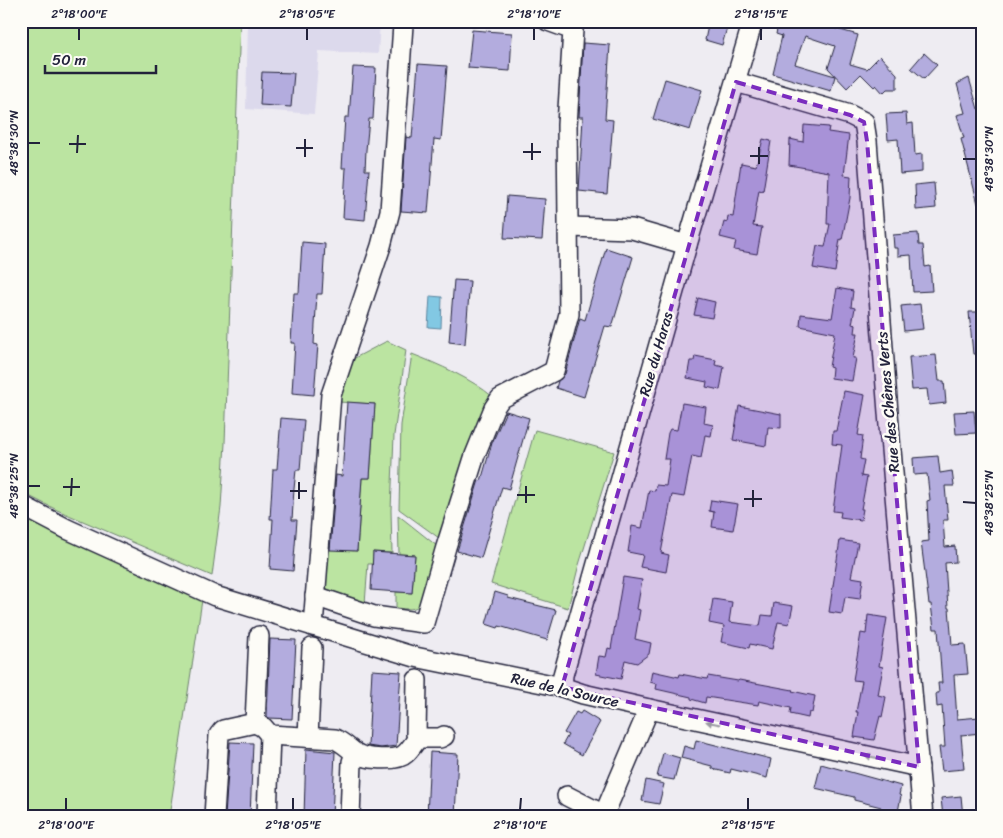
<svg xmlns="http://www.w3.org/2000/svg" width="1003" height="838" font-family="Sriracha,sans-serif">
	<rect width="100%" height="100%" fill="#eeecf2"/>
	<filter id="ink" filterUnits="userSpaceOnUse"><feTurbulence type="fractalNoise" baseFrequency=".02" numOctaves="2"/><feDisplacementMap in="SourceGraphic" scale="10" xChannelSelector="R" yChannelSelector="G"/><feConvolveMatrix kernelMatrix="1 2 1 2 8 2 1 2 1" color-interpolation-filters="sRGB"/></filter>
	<g filter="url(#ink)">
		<path fill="#dcd9ec" d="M248,21H380L378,54L319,51L314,114L246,109Z"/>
		<g fill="#bbe4a1" stroke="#6e836e">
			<path d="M21,21H240L225,443L221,507L212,576L57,510L21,492Z"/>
			<path d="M387,341L406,350L394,435L391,510L392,553L373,552V564H368L365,604L330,591L326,588L325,584L328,549L357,551L362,478H370L375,404L338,402L349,361Z"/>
			<path d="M412,354C438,364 472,379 493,397L441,538H439L399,509L401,425Z"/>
			<path d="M535,430L614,452L578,568L568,608L491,584Z"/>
			<path d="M398,515L437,546L422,603C415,611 406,609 396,608V592L412,593L415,555L399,554Z"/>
			<path d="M21,516L202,600L169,817H21Z"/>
		</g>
		<path fill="#82c8e3" stroke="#5c86a0" d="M430,296L442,297L441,328L428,327Z"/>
		<g fill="#b3acde" stroke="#22223b">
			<path d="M709,21H729L722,45L705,40Z"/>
			<path d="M779,21H820L819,24L858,35L850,64L867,69L880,56L897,74V89H887L883,93L876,85L874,87L861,74L847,88L828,68L835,46L805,36L795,64L835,76L831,91L773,74L782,36L776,34Z"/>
			<path d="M472,30L512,33L510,71L468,68Z"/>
			<path d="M583,43L610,45L605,119L613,120L607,194L579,191L583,117H579Z"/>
			<path d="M924,53L937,65L924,79L911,68Z"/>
			<path d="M418,64L447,66L441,140L434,139L428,213L401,211L406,137L412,138Z"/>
			<path d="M353,67L376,68L373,119H369L366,150L365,170H369L365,220L343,218L346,168H342L345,117H349Z"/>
			<path d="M262,72L294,73L291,107L260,105Z"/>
			<path d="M969,78L978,109L982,108V204H978L961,139L964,138L957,115L965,113L957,84Z"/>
			<path d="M665,79L702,90L690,130L653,119Z"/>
			<path d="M906,113L907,124L913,123L915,155L922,154V172L900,174L898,139L888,140L886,114Z"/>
			<path d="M804,125L829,127L828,132L849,135L844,175L851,176L850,198L842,240L840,239L835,272L813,268L817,246L825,247L830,224H827L829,172L789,165L790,139L803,142Z"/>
			<path d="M763,139L771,141L763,191L759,190L753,226L762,227L757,254L734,250L736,241L720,237L724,222L727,223L728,216L733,217L741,163L756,166Z"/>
			<path d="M934,183L936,208L916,210L915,185Z"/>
			<path d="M507,196L545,199L542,240L504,238Z"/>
			<path d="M918,233L919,245H923L925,267L930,266L932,291L913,292L911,255L898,256V248H894L893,235Z"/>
			<path d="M302,242L325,244L322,294H317L315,325L314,344L318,345L314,395L292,393L295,343H291L294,293H299Z"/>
			<path d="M606,248L633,257L612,327L605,326L584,397L556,388L558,381L565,374L580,318L585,320Z"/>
			<path d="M454,280L470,281L465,344L449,342Z"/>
			<path d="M837,288L853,291L851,307L855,308L852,324L856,325L855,333H858L853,358H856L852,381L831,378L832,368L829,367L835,333L800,326L801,314L832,318Z"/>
			<path d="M698,298L715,302L712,318L694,315Z"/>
			<path d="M920,304L923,329L904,331L901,306Z"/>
			<path d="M969,312H982V354H973Z"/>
			<path d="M936,355L939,381H944L946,403L929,405L927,389L912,390L909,357Z"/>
			<path d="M695,356L716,360L715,365L724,367L720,390L706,387L707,382L687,378L690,361H694Z"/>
			<path d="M844,391L865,395L858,435L863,436L860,459L864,460L861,476L867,477L861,509H863L861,520L840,517L841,512L833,511L842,445L832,444L833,431H836Z"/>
			<path d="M347,402L375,404L370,478H362L357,551L330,550L336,475L342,476Z"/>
			<path d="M682,403L706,407L704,423L713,425L711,436L705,435L701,458L692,456L684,497L672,495L661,553L669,555L666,572L640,567L643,555L628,552L632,526L642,528L649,490L655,491L656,485L666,486L670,459H664L668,433L670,429L677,430Z"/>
			<path d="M739,406L781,414V428L768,427L766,446L733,440Z"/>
			<path d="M506,411L529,418L509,489L502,487L481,558L457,551L479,480L481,481L492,443Z"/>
			<path d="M974,411L976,433L956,434L954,412Z"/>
			<path d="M281,418L304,420L300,470H296L294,489L292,520H297L293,571L270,569L273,519H270L273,469H277Z"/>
			<path d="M938,456L940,473L952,471L954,486H945L948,520H943L945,547L955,546L956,562L945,563L948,608H949L952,645L965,644L968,674L954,675L957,719L980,717L981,733L961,735L964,769L942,771L939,747H945L942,706L937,707L936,693H939L938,683H942L938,629H934L931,604H929L921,542L929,541L927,501L930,500L927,474L914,475L913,458Z"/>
			<path d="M711,500L738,504L733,530L712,527L714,512L709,511Z"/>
			<path d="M840,540L858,543L851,577L863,579L860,599L845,597L842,614L829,612Z"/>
			<path d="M373,552L415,555L412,593L371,590Z"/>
			<path d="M623,577L642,580L637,609L640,610L635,639L651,643L649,654L637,663L625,660L621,679L596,674L599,656L606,657L608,648L611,649Z"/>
			<path d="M495,592L508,596V598L556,610L547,640L499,626L498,628L486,624Z"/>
			<path d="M713,599L732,602L729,622L760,626L762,615L772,616L774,603L793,606L789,624L778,622L772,649L750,644L749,648L721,642L724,626L709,623Z"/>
			<path d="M868,615L887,618L879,666L883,667L878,695L886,697L882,717L880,716L874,740L854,737L858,712H856L862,681L853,680L861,633L866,634Z"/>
			<path d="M270,639L296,640L292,719L269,718L267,716Z"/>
			<path d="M372,670L401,672L396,746L381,748L368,746Z"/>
			<path d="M652,671L679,677L680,674L707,679L708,676L738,681L739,680L793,690L792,691L815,696L812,713L809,712L808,718L790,714L791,708L759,701L758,705L706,697L705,703L691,699V697L656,689L657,684L650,682Z"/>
			<path d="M582,711L600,722L582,755L563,744L568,735L564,733L576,712L580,714Z"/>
			<path d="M696,740L771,759L767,778L731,769L730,773L712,769V766L681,758L684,746L694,749Z"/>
			<path d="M230,742L253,743L250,817H225Z"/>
			<path d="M306,749L335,752L332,817H304Z"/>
			<path d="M430,752L458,754L455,817H427Z"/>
			<path d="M663,753L680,758L674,780L657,777Z"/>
			<path d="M821,764L901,786L899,795L901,796L897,817H879L881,807L854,800V797L815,788Z"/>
			<path d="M646,780L664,784L659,804L642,801Z"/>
			<path d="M961,796L963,817H943L941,798Z"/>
		</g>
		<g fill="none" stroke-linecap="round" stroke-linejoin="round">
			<g stroke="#22223b" stroke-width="22">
				<g id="minor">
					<path d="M736,82L850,115L864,122L867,141L890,438L923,817"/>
					<path d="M569,227L632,229L687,245"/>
					<path d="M21,505L67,529L215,596L415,657L562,687L583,694L649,709L919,767"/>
					<path d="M315,596L374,616L424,623L446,547L475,455L494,408L500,399L554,371L569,314L567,125L573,30L548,21"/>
					<path d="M313,626L331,395L381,246L390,211L403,25L405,21"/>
					<path d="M417,680L416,734L418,738"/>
					<path d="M562,687L563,675L584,600L591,585L687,245L753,21"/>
					<path d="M255,723L259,636"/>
					<path d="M308,737L312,648"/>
					<path d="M567,796L604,815"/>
					<path d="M267,816L270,735"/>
					<path d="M214,817L219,735L223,730L255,723L263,727L270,735L335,739C344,743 348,748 355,753C364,759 397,762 405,754C410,750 414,743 418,738H440L444,736"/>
					<path d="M350,817L352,762L355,753"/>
					<path d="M603,817L649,709"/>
				</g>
			</g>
			<use href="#minor" stroke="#fdfcf7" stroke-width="19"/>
		</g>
		<defs><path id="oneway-solid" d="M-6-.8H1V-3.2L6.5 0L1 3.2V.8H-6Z" transform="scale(1.25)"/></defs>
		<g fill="#9a9aa2">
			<use href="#oneway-solid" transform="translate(713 723) rotate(-168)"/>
			<use href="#oneway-solid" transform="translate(872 757) rotate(-168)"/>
		</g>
	</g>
	<path fill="#7b2cbf" fill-opacity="0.2" stroke="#7b2cbf" stroke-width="4" stroke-dasharray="10 6" stroke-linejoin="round" d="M736,82L850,115L864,122L867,141L919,767L562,687Z"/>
	<path fill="none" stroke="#22223b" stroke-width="2" d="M79,40V28M307,40V28M534,40V28M761,40V28M28,143H40M69,144H86M296,148H313M523,152H541M77,153L78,135M750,156H768M305,157V139M963,159H976M532,160V143M759,164V147M28,486H40M63,487H80M290,491H307M517,495H535M71,496L72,478M299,499V482M744,499H762M963,502L976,503M526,503V486M753,507V490M66,810V798M293,810V798M520,810L521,798M748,810V798"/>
	<g text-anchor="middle" stroke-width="5" stroke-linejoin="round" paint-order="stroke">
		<g font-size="15" fill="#22223b" stroke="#fdfcf7">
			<text transform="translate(656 354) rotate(-74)" y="5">Rue du Haras</text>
			<text transform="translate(888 402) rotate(-95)" y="5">Rue des Chênes Verts</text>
			<text transform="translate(565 690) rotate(13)" y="5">Rue de la Source</text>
		</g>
	</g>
	<rect width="1003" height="838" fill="none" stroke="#fdfcf7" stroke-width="55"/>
	<path d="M45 65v8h111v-8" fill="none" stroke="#22223b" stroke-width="2.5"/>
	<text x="52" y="65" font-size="15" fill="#22223b" stroke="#fdfcf7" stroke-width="4" paint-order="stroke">50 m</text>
	<rect x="28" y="28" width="948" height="782" fill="none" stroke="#22223b" stroke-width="2"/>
	<g font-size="12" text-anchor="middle" fill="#22223b">
		<text x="79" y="18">2°18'00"E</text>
		<text x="307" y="18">2°18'05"E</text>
		<text x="534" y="18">2°18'10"E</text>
		<text x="761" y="18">2°18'15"E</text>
		<text transform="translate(14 143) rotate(-90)" y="4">48°38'30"N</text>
		<text transform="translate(989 159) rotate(-90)" y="4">48°38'30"N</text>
		<text transform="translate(14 486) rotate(-90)" y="4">48°38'25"N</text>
		<text transform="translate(989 503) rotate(-90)" y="4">48°38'25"N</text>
		<text x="66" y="829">2°18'00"E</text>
		<text x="293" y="829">2°18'05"E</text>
		<text x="520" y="829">2°18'10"E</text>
		<text x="748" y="829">2°18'15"E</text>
	</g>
</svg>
